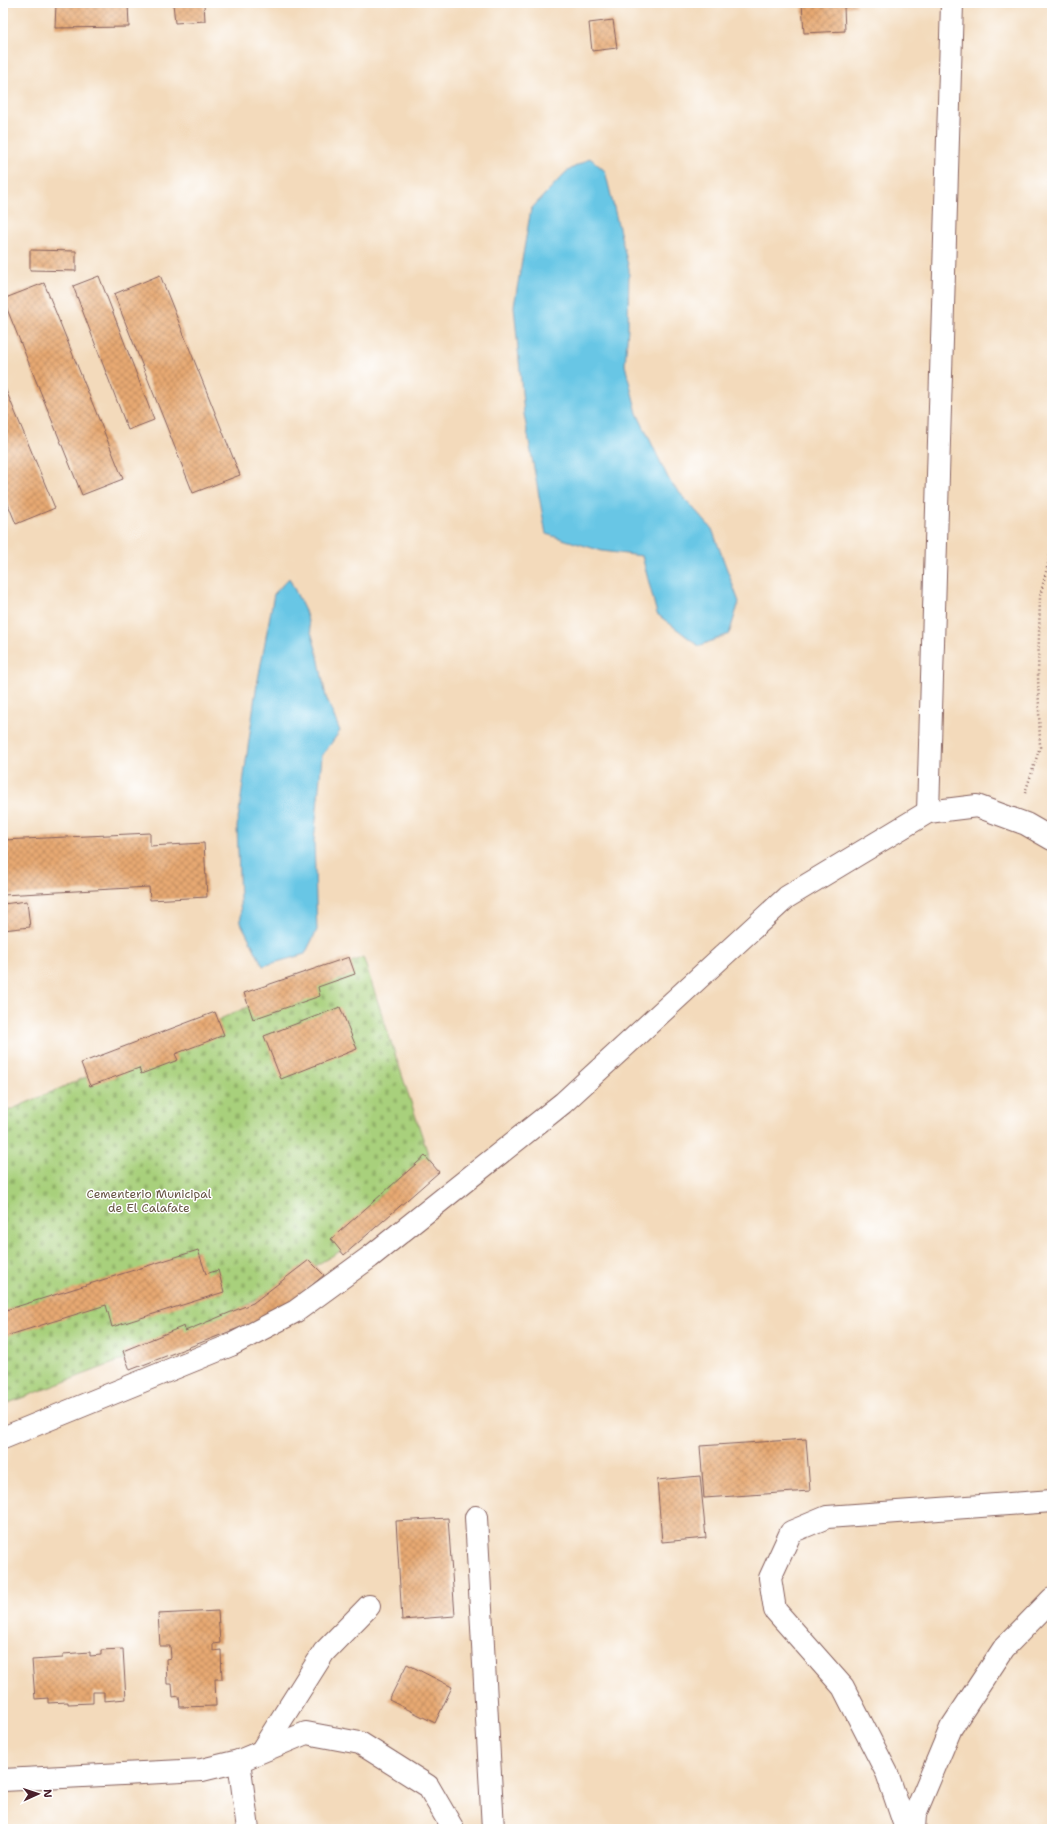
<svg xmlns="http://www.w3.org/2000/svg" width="1055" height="1832" font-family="'Shantell Sans',sans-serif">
	<defs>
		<pattern id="cemetery-stones" width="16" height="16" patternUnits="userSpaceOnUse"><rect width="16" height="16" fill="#a8d07b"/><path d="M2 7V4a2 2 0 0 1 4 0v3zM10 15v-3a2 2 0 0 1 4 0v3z" fill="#92b26a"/></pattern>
		<pattern id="building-cross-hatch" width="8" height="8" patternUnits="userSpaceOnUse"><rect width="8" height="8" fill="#e7a972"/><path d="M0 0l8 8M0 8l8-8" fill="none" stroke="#bd895e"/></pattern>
	</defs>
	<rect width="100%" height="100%" fill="#fff"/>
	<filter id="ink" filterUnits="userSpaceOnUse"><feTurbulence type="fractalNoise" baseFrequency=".025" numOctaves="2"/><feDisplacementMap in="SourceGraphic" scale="8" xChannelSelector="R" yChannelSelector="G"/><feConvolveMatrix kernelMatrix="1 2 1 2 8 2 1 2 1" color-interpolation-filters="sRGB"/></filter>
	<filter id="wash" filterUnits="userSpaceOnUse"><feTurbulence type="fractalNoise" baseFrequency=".012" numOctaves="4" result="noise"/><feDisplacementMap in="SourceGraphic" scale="16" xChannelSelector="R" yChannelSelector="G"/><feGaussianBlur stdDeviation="0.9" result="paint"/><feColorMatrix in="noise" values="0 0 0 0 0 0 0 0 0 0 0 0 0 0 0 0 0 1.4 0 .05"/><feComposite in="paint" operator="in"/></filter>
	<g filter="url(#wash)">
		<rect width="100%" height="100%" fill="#f3dabb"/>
		<path fill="url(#cemetery-stones)" stroke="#797853" d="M363,957L432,1166L351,1245L209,1327L3,1405V1113Z"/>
		<g fill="#67c6e5" stroke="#587288">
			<path d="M590,158L605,171L629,269L628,328L625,365L637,413L670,482L712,529L739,602L729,634L699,646L657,614L642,556L602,551L546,534L524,414L514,306L531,209L566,172Z"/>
			<path d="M289,578L305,611L318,656L326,697L340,731L322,756L314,841L317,930L305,954L263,966L241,923L237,827L255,696L274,594Z"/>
		</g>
		<g id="blocks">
			<g fill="url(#building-cross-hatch)">
				<path d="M56,3H128L129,27L55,28Z"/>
				<path d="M173,3H204L205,21L175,23Z"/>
				<path d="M802,3H856L857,6L844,7L845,31L804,33Z"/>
				<path d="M613,20L617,48L592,51L589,23Z"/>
				<path d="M30,250L76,251V271L30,270Z"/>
				<path d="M160,275L240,475L193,493L114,294Z"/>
				<path d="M99,276L154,420L128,430L73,286Z"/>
				<path d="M44,283L123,479L82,495L3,299Z"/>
				<path d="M3,383L55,508L16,524L3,492Z"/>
				<path d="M150,833V846L204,843L207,897L150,900L149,887L3,895V840Z"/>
				<path d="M27,901L30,927L3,930V904Z"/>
				<path d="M349,957L355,974L318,987L320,996L253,1019L244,993Z"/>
				<path d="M340,1007L357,1049L281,1079L264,1036Z"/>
				<path d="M215,1012L224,1035L175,1054L178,1060L141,1074L139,1068L90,1086L81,1063Z"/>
				<path d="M425,1156L439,1172L344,1255L331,1239Z"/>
				<path d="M198,1250L206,1274L218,1270L224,1292L112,1327L106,1305L3,1337V1311Z"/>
				<path d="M309,1260L324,1275L280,1312L130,1370L123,1351L184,1326L185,1331L253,1303Z"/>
				<path d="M806,1439L810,1491L704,1498L700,1446Z"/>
				<path d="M700,1476L706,1538L662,1542L657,1480Z"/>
				<path d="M448,1518L455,1616L402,1620L396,1521Z"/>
				<path d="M218,1611L220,1643L213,1644V1651L221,1650L222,1679H215L216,1706L180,1707L179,1696L173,1697L172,1684H167L166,1659L171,1658L170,1646H160L158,1614Z"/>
				<path d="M123,1649L126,1699L104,1701V1692H93V1703L68,1704V1702L48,1703V1698L35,1699L32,1660L63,1658V1654L90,1652V1656L101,1655V1650Z"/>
				<path d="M407,1664L452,1687L435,1723L389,1700Z"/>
			</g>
		</g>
	</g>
	<g filter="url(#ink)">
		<use href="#blocks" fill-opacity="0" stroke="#85605d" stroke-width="1"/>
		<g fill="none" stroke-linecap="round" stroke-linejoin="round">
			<g stroke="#85605d" stroke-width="24">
				<g id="minor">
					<path d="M928,812L952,3"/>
					<path d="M3,1438L231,1345L296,1311L370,1257L563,1103L787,897L928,812L977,806L1026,824L1052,839"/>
					<path d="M476,1517L493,1829"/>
					<path d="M262,1750L324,1652L369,1606"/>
					<path d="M239,1761L306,1733L360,1743L428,1786L453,1829"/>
					<path d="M3,1780L202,1770L239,1761L248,1829"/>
					<path d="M906,1829L887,1773L843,1687L775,1610L770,1578L791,1532L827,1517L1052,1501"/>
					<path d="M914,1829L915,1814L951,1728L1004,1648L1052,1599"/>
				</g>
			</g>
			<path stroke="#85605d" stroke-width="2.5" stroke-dasharray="1 3" stroke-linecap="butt" d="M1025,793L1040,747L1038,674L1040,596L1052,548"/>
			<use href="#minor" stroke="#fff" stroke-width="22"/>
		</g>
	</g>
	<g text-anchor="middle" stroke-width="3" stroke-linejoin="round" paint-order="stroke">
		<g font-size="12" fill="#665443" stroke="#fff">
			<text x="149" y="1198">Cementerio Municipal<tspan x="149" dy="14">de El Calafate</tspan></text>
		</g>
	</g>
	<rect width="1055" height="1832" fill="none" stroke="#fff" stroke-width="16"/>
	<g transform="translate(38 1794) rotate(87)" stroke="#ffffff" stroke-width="3" paint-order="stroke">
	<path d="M0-3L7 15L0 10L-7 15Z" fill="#4a1f2b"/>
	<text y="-6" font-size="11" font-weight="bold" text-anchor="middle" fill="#4a1f2b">N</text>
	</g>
</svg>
